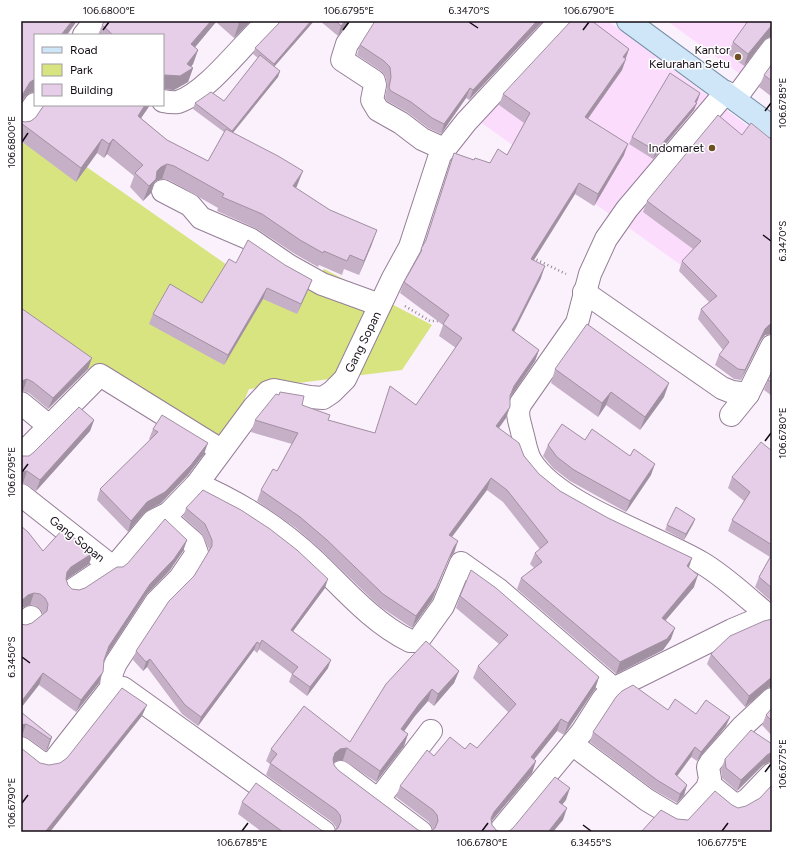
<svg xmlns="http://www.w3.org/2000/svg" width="793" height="853" font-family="Figtree,sans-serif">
	<rect width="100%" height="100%" fill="#fbf1fc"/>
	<g fill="#fcdcfd">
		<path d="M485,21H608L772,144V330L469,114L520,48Z"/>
		<path d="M667,21H772V38L744,77Z"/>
	</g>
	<path fill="#d7e480" d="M25,124L293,311L324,269L432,325L402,370L249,389L227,442L93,373L21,316V129Z"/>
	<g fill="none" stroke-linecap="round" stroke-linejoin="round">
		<g stroke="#957e97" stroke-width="24">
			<g id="minor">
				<path d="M364,21L347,44L342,60L374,81L375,85L372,100L378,110L401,123L422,139L444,149"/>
				<path d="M84,35L95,21"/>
				<path d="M726,92L627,209L606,239L590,274L577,323L521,403C515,413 520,422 522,432C525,442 526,453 531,461C558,505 657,536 702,563C727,578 747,598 769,616"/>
				<path d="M735,99L772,49"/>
				<path d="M163,101C168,102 173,103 178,102C207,93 244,42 268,21"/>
				<path d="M21,124L35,104"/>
				<path d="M163,191L190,205L201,218L250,239L288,265L322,284L380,305"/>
				<path d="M584,292L722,388L732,392L748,394"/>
				<path d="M21,403L49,426"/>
				<path d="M731,415L748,394L772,346"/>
				<path d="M21,455L100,375L221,450"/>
				<path d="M197,484C239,502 281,529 315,561C344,589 373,623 410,641H415L420,638L443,606L461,563L499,590L613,688"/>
				<path d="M21,495L110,565L115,566L153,521L169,513L197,484L254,407L268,392L274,390L310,397L323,398L332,392L345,379L393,278L410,247L440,155L466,122L560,21"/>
				<path d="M74,589L110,565"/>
				<path d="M21,624L31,617"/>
				<path d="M123,688L324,832"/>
				<path d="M572,744L647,800L679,819L707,788L710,779L708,767L711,762L742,727L772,699"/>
				<path d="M21,748L43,764L53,762L111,688L112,672L116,663L156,602L180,578L197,553L193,542L169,521V513"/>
				<path d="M341,772L421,832"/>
				<path d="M709,784L736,806L747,800L772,774"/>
				<path d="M378,800L431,731"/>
				<path d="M499,832L582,732L603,699L611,690L732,630L756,620L772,616"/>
			</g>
		</g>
		<g stroke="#778fa6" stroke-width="24">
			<path id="major" d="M628,21L772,127"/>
		</g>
		<g stroke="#918892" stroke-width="2.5" stroke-dasharray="1 3" stroke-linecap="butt">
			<path d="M533,258L566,274"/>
			<path d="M405,306L430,321H440"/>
		</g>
		<use href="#minor" stroke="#fff" stroke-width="22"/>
		<use href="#major" stroke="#cee6f8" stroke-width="22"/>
	</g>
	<g fill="#c6b0c8">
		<path d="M105,21H251L234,38L216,22L195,47L198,50L193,64L191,67L193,68L188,82L174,90L163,89V35H98L102,25Z"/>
		<path d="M281,21H314L274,67L280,71L278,77L233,133L297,186L296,188L372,244L359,275L344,269L342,275L319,265L318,267L295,254L257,229L217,211L218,208L169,180L162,179L156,181L155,182L151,193L143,201L130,187L134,176L107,154L104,158L97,153L76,182L21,141V121L25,122L31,121L36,117L44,105H150L141,118L167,140L208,161L224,132L193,109L195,103L224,101L258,58L253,54L255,48Z"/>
		<path d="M320,21H350L338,36Z"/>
		<path d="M543,21L469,100L466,98L441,134L428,128L407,112L387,101L385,98L387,87L386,77L381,71L357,55L360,45Z"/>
		<path d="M772,21V37L767,38L744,66L728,54L733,42Z"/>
		<path d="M596,22L594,23L629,49L622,70L588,119L624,155L594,206L575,194L534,260L541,278L514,332L539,350L535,361L510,397L506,418L499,428L524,456L539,474L560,491L608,518L692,558L689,567L694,587L666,620L671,639L663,650L616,674L517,589L521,578L534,568L530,564L535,553L540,549L503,502L487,490L452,537L454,553L449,558L432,600L412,628L379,606L323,552L296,528L257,501L261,490L277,471L292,444L251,432L255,420L302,405L328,420L375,433L390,386L416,405L456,348L439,336L443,325L400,293L404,282L418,258L421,249L425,242L454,153L474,160L490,163L507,155L524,123L499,105L503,94Z"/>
		<path d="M772,64V97L759,87L764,75Z"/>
		<path d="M700,93L696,102L694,110L653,159L629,144L632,137Z"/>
		<path d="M742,135L772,140V334L765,335L761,340L741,380L734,379L715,365L719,355L723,350L698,319L701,309L709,302L679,271L682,261L693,249L643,212L647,201Z"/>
		<path d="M236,263L285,265L312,280L308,290L297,314L263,299L224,365L149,324L153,314L202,303Z"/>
		<path d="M21,308L88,369L48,409L29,393L23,391Z"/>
		<path d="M555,369L664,397L640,430L606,405L598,417L551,383Z"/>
		<path d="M772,371V396L764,390L768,380Z"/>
		<path d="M94,420L90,431L36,491L23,483H21V455L22,456H29Z"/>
		<path d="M153,429L204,454L187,476L161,503L144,513L128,532L97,500L100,489L150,440L149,439Z"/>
		<path d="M585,440L651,475L626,512L570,481L553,468L543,456L548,445Z"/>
		<path d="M772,451V602L755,587L759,577L770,557L728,531L732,520L744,501L728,488L732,477Z"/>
		<path d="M186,508L325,588L293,631L328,668L307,696L289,682L292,674L259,649L257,653L254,650L198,726L182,714L147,667L143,671L133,660L136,651L194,576L209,552V549L201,533L183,517Z"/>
		<path d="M695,519L693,524L684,540L665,530L667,525Z"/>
		<path d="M21,526L43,551L93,553L89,564L66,580L68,585L72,589L79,590L85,588L123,567L187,540L183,551L170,570L146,595L105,658L99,683L76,712L39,685L26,625L32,623L43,614L41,610L36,606L30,605L24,607L21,609Z"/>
		<path d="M460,596L599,677L595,689L564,735L557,731L534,760L536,761L532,773L491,822L492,825L496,830L431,831L433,830L432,827L429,822L396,797L400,786L434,756L465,749L477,748L508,712L473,678L478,666L499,644L456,608Z"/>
		<path d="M772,619V687H769L745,707L707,664L711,654Z"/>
		<path d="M459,671L454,683L434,706L428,701L415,716L404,731L408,734L404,746L376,782L343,760L336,761L334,763V765L338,770L418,830L333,832L336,829V827L332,822L266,775L270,764L266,761L271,749L350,742Z"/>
		<path d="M772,708V736L762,725L766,715Z"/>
		<path d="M668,710L696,714L730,717L726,726L697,761L691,757L677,776L687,785L684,795L677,803L654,790L590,742L593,732Z"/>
		<path d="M21,712L52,737L48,748L46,751L28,738L22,736Z"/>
		<path d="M725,759L769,762L763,765L737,791L722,778L721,769Z"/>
		<path d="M242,802L321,830L326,832H262L238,814Z"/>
	</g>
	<g fill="#a190a2">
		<path d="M72,21H77L67,35H61Z"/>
		<path d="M211,21H217L216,22L186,58L191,44Z"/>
		<path d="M242,21H251L234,38L239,23Z"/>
		<path d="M311,21H314L272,69L274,64Z"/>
		<path d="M345,21H350L338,36L341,26Z"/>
		<path d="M537,21H543L469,100L473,90Z"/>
		<path d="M592,21H596L587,33Z"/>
		<path d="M771,25H772V37L767,38L744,66L748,54Z"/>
		<path d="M629,49L625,60L623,57Z"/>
		<path d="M198,50L193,64L187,71L193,68L188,82L174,90L163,89V76L187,64Z"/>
		<path d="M626,59L622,70L581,128L585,117Z"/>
		<path d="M280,71L278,77L230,136L232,131Z"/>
		<path d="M35,79V92L30,93L25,97L21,103V97L30,82Z"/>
		<path d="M470,88L466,98L441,134L444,124Z"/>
		<path d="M700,93L698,100L693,107L697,103L694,110L653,159L656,151L695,102Z"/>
		<path d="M145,105H150L133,130L138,116Z"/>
		<path d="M102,139L97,153L76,182L81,168Z"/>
		<path d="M113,139L107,154L104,158L109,144Z"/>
		<path d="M628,144L624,155L594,206L598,194Z"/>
		<path d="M167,164L162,179L156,181L155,182L151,193L143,201L149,186L157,171L161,167Z"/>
		<path d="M303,171L297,186L288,200L293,186Z"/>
		<path d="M579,183L575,194L527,271L531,259Z"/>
		<path d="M377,230L372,244L359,275L364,261Z"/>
		<path d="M545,266L541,278L513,333L512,330Z"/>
		<path d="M312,280L308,290L297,314L301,304Z"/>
		<path d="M267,288L263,299L224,365L228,355Z"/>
		<path d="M772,324V330L771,334L765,335L761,340L741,380L745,370L765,329L769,325Z"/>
		<path d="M539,350L535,361L510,398L514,386Z"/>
		<path d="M92,358L88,369L48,409L53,398Z"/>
		<path d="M27,379L23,391H21V381Z"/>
		<path d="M669,383L664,397L640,430L645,417Z"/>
		<path d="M611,392L606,405L598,417L602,403Z"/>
		<path d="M510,407L506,418L492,437L496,426Z"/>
		<path d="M94,420L90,431L36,491L40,480Z"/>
		<path d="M208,443L204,454L187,476L161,503L144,513L128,532L131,521L147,502Z"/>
		<path d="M655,464L651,475L626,512L630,501Z"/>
		<path d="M27,471L23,483H21V472Z"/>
		<path d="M491,478L487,490L445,546L449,535Z"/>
		<path d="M695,519L693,524L684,540L686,534Z"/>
		<path d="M187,540L183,551L170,570L146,595L105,658L109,646L150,584Z"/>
		<path d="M458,541L454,553L449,558L432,600L412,628L416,616L454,547Z"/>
		<path d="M93,553L89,564L67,579L63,584L67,572L71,567Z"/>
		<path d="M692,558L688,570L687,566Z"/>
		<path d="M698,575L694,587L658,629L662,618Z"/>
		<path d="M328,579L325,588L288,638L291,630Z"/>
		<path d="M34,593L30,605L24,607L21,609V601L28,595Z"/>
		<path d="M675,628L671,639L663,650L616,674L620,662Z"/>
		<path d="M262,640L259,649L257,653L260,644Z"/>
		<path d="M257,642L254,650L198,726L201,717Z"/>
		<path d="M150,659L147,667L143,671L146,662Z"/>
		<path d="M331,660L328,668L307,696L310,687Z"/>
		<path d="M459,671L454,683L434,706L438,694Z"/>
		<path d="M103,672L99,683L76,712L81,700Z"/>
		<path d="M43,673L39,685L21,708V702Z"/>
		<path d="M599,677L595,689L564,735L568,723Z"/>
		<path d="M772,677V687H769L745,707L749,696Z"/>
		<path d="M432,689L428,701L415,716L397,741L401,729L419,704Z"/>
		<path d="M147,705L142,716L50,832H45Z"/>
		<path d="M730,717L726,726L697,761L701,752Z"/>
		<path d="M561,719L557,731L526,769L531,757Z"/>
		<path d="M26,724L22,736H21V725Z"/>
		<path d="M408,734L404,746L376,782L380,771Z"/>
		<path d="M52,737L48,748L46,751L50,739Z"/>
		<path d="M695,747L691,757L672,783L675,774Z"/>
		<path d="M347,748L343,760L336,761L331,765L335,753L340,749Z"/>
		<path d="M772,752V762H769L763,765L737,791L741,780L767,755Z"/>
		<path d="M536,761L532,773L489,824L487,830L494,812Z"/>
		<path d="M687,785L684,795L677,803L680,794Z"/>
		<path d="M570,788L566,800L555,814L559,802Z"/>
		<path d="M567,808L563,820L553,832H548Z"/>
	</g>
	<g fill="#e6cde8" stroke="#a190a2">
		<path d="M21,21H72L61,35H35V79L30,82L21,97Z"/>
		<path d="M105,21H211L191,44L198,50L187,64L193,68L180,76L165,75L163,76V35H113L102,25Z"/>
		<path d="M236,21H242L239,23Z"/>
		<path d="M281,21H311L274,64L255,48Z"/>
		<path d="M336,21H345L341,26Z"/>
		<path d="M375,21H537L473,90L470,88L444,124L432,118L411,102L391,91L389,88L391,77L390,67L384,61L360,45Z"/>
		<path d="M571,21H592L629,49L623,57L626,59L585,117L628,144L598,194L579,183L531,259L545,266L517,322L512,330L539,350L514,386L510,396V407L496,426L519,443L524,456L539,474L560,491L608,518L692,558L687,566L698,575L662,618L675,628L667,639L620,662L521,578L542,562L535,553L548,542L507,490L491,478L449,535L458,541L454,547L436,588L416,616L383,594L327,540L300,517L261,490L273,469L277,471L298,433L255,420L276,394L279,395L280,392L304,396L302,405L330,415L328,420L375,433L390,386L416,405L462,338L443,324L449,315L404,282L422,250L421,249L426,240L454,153L474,160L475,158L490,163L498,149L507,155L530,113L503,94Z"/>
		<path d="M748,21H772V25L748,54L733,42Z"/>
		<path d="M260,55L280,71L232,131L195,103L211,92L224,101Z"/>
		<path d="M772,64V81L764,75Z"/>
		<path d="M670,73L700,93L695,102L697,103L656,151L632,137Z"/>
		<path d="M44,105H145L138,116L167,140L208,161L226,129L278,156L303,171L293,186L330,210L377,230L364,261L350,255L347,261L324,251L323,253L300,240L262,214L222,197L224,194L174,166L167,164L161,167L157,171L156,179L149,186L135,173L143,165L113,139L109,144L102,139L81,168L21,123V121L25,122L31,121L36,117Z"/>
		<path d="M718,115L742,135L751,123L772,140V324L769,325L765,329L745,370L738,369L719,355L729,342L701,309L717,296L682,261L701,241L647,201Z"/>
		<path d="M248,240L285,265L312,280L301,304L267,288L228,355L153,314L170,284L202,303L229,259L236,263Z"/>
		<path d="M21,308L92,358L53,398L33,382L27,379L21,381Z"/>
		<path d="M587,324L669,383L645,417L611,392L602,403L555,369Z"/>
		<path d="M772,371V382L768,380Z"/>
		<path d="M79,407L94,420L40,480L27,471L21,472V455L22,456H29L34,452Z"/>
		<path d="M162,415L208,443L191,465L165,492L147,502L131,521L100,489L158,432L153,429Z"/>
		<path d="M562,424L585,440L592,429L630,456L634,449L655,464L630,501L574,470L557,457L548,445Z"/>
		<path d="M761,442L772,451V545L732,520L750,492L732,477Z"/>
		<path d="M203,490L241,510L270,529L297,550L328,579L291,630L331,660L310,687L292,674L298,667L262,640L260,644L257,642L201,717L185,705L150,659L146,662L136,651L169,601L194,576L212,546V540L205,524L186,508Z"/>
		<path d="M676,507L695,519L686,534L667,525Z"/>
		<path d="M165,519L187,540L174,559L150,584L109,646L104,660L103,672L81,700L43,673L21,702V624L26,625L32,623L47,611L48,604L45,598L40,594L34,593L28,595L21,601V526L28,532L43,551L63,529L93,553L71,567L67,572L66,579L68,585L72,589L79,590L85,588L117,567H123L128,563Z"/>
		<path d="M772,554V588L759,577Z"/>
		<path d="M471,570L496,588L599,677L568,723L561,719L531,757L536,761L494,812L491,818L492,825L496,830L501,832H427L431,831L435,828L438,821L437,815L433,810L400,786L427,750L434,756L450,737L465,749L470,743L477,748L516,704L478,666L508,635L460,596Z"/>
		<path d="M772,619V677L749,696L711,654L730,636L764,621Z"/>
		<path d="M426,641L459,671L438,694L432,689L419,704L401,729L408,734L380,771L347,748L340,749L335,753L333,759L334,765L338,770L418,830L423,832H331H333L338,828L341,821L340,815L336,810L270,763L277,754L271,749L304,706L350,742L386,684Z"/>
		<path d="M633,685L668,710L675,699L696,714L706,700L730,717L701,752L695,747L675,774L687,785L680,794L657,780L593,732L616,697L622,691Z"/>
		<path d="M122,688L147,705L45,832H21V748L40,763L49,765L60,763L67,758Z"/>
		<path d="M772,708V721L766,715Z"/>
		<path d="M21,712L52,737L50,739L32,727L26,724L21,725Z"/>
		<path d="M751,730L772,744V752L767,755L741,780L726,768L725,759Z"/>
		<path d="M555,777L570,788L559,802L567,808L548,832H505H508L513,828Z"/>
		<path d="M256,783L321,830L326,832H283L242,802Z"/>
		<path d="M772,785V832H641L661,810L677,819L688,820L715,791L732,805L738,808L746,806L760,798Z"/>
	</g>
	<path fill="none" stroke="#140c15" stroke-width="1.5" d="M469,22L478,28M103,30L109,22M343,30L349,22M583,30L589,22M765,111L771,103M22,142L28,133M763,235L771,241M765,441L771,433M22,472L28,464M22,657L30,663M765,772L771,764M22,803L28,795M583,825L591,831M242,831L248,823M482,831L488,823M722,831L728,823"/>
	<g fill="#704e26" stroke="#fff" stroke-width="1.5">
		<circle cx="738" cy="57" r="4"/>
		<circle cx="712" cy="148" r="4"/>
	</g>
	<g text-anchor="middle" stroke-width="3" stroke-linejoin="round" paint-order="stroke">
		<g font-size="12" fill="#140c15" stroke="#fff" text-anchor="end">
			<text x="730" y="54">Kantor<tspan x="730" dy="14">Kelurahan Setu</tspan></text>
			<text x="704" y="152">Indomaret</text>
		</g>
		<g font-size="12" fill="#140c15" stroke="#fff">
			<text transform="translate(363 342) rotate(-64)" y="4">Gang Sopan</text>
			<text transform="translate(77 539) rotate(38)" y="4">Gang Sopan</text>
		</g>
	</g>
	<rect width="793" height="853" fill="none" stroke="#ffffff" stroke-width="44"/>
	<rect x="34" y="34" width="130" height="72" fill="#ffffff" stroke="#a19ea1"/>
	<rect x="42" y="47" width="20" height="6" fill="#cee6f8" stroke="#a19ea1"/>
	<text x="70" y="54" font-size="12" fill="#140c15">Road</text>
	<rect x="42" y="64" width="20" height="12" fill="#d7e480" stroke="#a19ea1"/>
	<text x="70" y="74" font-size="12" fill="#140c15">Park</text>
	<rect x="42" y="84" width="20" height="12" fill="#e6cde8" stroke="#a19ea1"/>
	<text x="70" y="94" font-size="12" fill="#140c15">Building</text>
	<rect x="22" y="22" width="749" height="809" fill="none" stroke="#140c15" stroke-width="1.5"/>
	<g font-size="10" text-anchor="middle" fill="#140c15">
		<text x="109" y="14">106.6800°E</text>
		<text x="349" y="14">106.6795°E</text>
		<text x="469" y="14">6.3470°S</text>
		<text x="589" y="14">106.6790°E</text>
		<text transform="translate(782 103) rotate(-90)" y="4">106.6785°E</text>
		<text transform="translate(11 142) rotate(-90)" y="4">106.6800°E</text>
		<text transform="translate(782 241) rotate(-90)" y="4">6.3470°S</text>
		<text transform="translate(782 433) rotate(-90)" y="4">106.6780°E</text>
		<text transform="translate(11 472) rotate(-90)" y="4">106.6795°E</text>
		<text transform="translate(11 657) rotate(-90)" y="4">6.3450°S</text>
		<text transform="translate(782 764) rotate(-90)" y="4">106.6775°E</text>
		<text transform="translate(11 803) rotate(-90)" y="4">106.6790°E</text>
		<text x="242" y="846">106.6785°E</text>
		<text x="482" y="846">106.6780°E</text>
		<text x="591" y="846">6.3455°S</text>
		<text x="722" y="846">106.6775°E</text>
	</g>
</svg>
